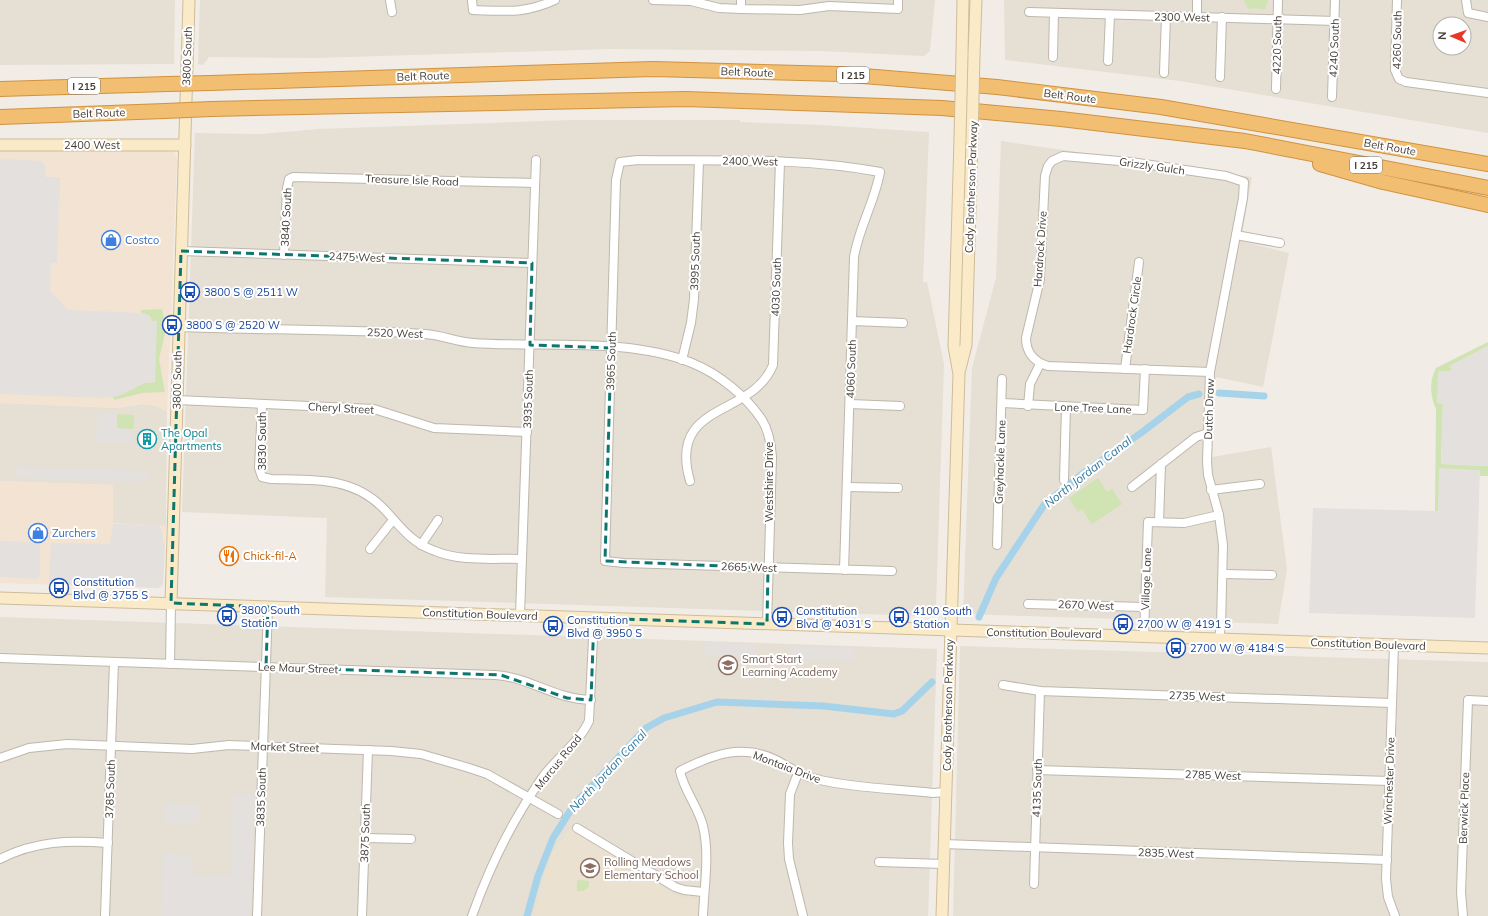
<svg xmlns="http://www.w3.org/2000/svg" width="1488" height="916" font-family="Mulish,sans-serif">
	<rect width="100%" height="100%" fill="#f1ede6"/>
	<g fill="#e5dfd4" fill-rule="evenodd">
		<path d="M0,0H175L174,64L0,65Z"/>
		<path d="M200,0H935L930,51L924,56L822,51L611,49L316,58L209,57L203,65L198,64Z"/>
		<path d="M1004,0H1488V133L1180,81L1005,60ZM1440,24H1464V48H1440Z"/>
		<path d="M572,120H740V122L820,125L929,132L923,282H927L944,364L936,605L925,616L325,597L327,518L182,512L195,133L260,134L319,129Z"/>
		<path d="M1001,141L1252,177L1241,241L1289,253L1263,387L1216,377L1212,457L1271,447L1287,569L1278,624L963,614L972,368L996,278Z"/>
		<path d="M0,403L118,408L142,404L156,406L162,408L167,412L166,526L113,523V485L0,481Z"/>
		<path d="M0,617L937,649L928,916H0Z"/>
		<path d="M960,646L1488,662V916H953Z"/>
	</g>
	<g fill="#f2e3d2">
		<path d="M0,150H171L174,153L177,159L167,412L156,406L142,404L118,408L0,403Z"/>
		<path d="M0,481L113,485V523L166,526L163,586L157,588L0,583Z"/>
	</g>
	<path fill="#eae1d1" d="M570,828L672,893L683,898L698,899L697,916H533L550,856Z"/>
	<g fill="#d0e3b2">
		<path d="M1244,0H1268L1265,9C1259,10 1255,7 1248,9Z"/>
		<path d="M162,309L166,329L159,359L165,392L142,393L114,400L113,395L145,383L155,382L156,321H152L150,316L141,313V310Z"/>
		<path d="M1488,342V346L1450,366L1452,371L1437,403H1443L1441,464L1488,466V476H1480V470L1438,511H1435L1436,409C1430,396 1429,381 1436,368Z"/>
		<path d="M117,414L134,415L133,429H117Z"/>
		<path d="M1098,478L1107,492L1112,489L1122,504L1092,524L1082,509L1078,512L1069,498Z"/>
		<path d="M577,880L589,881V887L583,891H577Z"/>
	</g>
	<g fill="#e3e0de">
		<path d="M4,159L41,161L46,166L45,177H60L57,263H51L50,291L68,310L141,313L149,315L152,321H157L155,382L145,383L119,396L105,398L0,394V161Z"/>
		<path d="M1488,346V466L1441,464L1443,404L1437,403L1438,371H1452L1450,366Z"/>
		<path d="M97,414H117V428L133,429V444L96,443Z"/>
		<path d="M16,466L147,471V482L16,478Z"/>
		<path d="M1439,468L1480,470L1475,618L1309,613L1313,508L1438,511Z"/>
		<path d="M113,524L159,525L162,531L163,542L165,545L163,584L158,588L49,583L51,543L110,544Z"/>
		<path d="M0,541L40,542V575L38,579L0,577Z"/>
		<path d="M704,642L756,644V658L704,656Z"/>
		<path d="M790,646L855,648L854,660L789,658Z"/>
		<path d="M233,794L255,795L250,916H161L163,853L194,855L193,875L230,876Z"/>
		<path d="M165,803L200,805L199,824L164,823Z"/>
	</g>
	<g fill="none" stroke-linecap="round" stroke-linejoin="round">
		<g stroke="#a7d3ea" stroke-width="7">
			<path d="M1219,393L1264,396"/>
			<path d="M979,617L996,578L1044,505L1082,474L1141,433L1188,397L1199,394"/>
			<path d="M527,916L538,876L553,838L574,805L646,728L664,718L717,702L823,706L894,714L902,711L932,682"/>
		</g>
		<g stroke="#bfb7ac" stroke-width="10">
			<g id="street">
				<path d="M390,0L392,12"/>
				<path d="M472,0L473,10C505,11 525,14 555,0"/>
				<path d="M653,0L691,1L719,8L741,9L800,10L829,6L898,9V0"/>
				<path d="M1397,0L1395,70L1399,79L1406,82L1488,93"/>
				<path d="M1466,0L1468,13L1488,17"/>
				<path d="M741,9V0"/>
				<path d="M1029,12L1335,21"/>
				<path d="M1197,16V0"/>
				<path d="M1053,57L1054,13"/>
				<path d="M1108,61L1110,15"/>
				<path d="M1164,73L1166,17"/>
				<path d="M1220,77L1222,17"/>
				<path d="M1276,89L1278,0"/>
				<path d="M1332,97L1335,0"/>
				<path d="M1236,235L1280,243"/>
				<path d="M181,251L532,263"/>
				<path d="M284,255L287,188L289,179L293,177L535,183"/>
				<path d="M852,321L903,323"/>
				<path d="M179,327C261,330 343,329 425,334C442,335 457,342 473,343C542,348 627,337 692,363C719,374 746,396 762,420C769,431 771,444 772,457L767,624"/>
				<path d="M682,360L691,323L694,299L699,161"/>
				<path d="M1125,369L1139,262"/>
				<path d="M1210,372L1048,366C1034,362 1026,352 1026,338L1040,279L1045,176L1048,166L1052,161L1063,156L1131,162L1226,176L1244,182L1243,198L1210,372L1207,462L1208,475L1219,515L1223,545L1221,626L1219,638"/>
				<path d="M177,400L374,409L434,428L527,432"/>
				<path d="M1002,403L1143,410L1145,369"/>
				<path d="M850,404L900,406"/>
				<path d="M262,405L259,468L262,477L271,479C311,480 351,476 382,507C400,525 409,542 435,551C461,562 494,558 522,559"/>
				<path d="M1028,406L1030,384L1040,364"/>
				<path d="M1064,480L1066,407"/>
				<path d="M690,481C667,401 752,418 773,365L780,162"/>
				<path d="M847,487L898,488"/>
				<path d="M1132,487L1196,437L1208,433"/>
				<path d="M1211,490L1260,484"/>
				<path d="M1159,522L1161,464"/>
				<path d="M421,545L438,520"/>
				<path d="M997,545L1002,379"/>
				<path d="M370,549L393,520"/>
				<path d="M844,570L854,257C859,227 875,201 880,172C801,157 718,161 638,160L620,162L616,180L605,561L624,563L892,571"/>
				<path d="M1223,574L1272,575"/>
				<path d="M1028,604L1145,607"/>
				<path d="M520,615L536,160"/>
				<path d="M1144,635L1148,522L1184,523L1219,515"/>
				<path d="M1394,645L1386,879L1388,897L1395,916"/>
				<path d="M0,658L495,675C529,677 554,699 591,700"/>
				<path d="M170,664L171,603"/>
				<path d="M1003,685L1040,691L1392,703"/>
				<path d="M0,758L29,748L67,744L192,749L229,745L391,751L421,754L469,768L487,774L558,814"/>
				<path d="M1037,770L1389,781"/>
				<path d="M798,773L790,794L788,843L789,859L803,916"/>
				<path d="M577,828L675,887L684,890L703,892"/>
				<path d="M365,838L411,839"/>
				<path d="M944,844L1387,860"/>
				<path d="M0,859C35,841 69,840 108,843"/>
				<path d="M879,862L944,864"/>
				<path d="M1034,884L1040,691"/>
				<path d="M105,916L114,662"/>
				<path d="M257,916L268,607"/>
				<path d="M362,916L368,750"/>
				<path d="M472,916C490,865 511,822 542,778C556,758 579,743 589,721L594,618"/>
				<path d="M703,916C704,887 710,855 703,826C698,806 684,791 680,771C711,755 742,743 776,760C791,768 803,777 820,780C854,788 898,789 933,793L946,792"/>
				<path d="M1463,916L1461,892L1468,700L1488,701"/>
			</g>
		</g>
		<g stroke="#cebc99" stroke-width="13">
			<g id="secondary">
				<path d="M962,55L963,0"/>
				<path d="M974,55L976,0"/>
				<path d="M0,145H185"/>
				<path d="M960,369L966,345L972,140"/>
				<path d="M0,598L1488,648"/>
				<path d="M171,603L189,0"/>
				<path d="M942,916L959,374L954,346L960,139"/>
			</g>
		</g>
		<g stroke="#d09241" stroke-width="16">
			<g id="highway">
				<path d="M211,83L653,69L839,74L997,87L1161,107L1488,164"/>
				<path d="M0,89L168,84"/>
				<path d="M211,109L686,99L942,108L1061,119L1245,141L1488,188"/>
				<path d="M0,117L165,111"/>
				<path d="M1320,164L1383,182L1488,205"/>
			</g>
		</g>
		<use href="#street" stroke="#fff" stroke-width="8"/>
		<use href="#secondary" stroke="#faeac8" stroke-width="11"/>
		<use href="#highway" stroke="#f2be71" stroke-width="14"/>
		<g stroke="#cebc99" stroke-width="13" stroke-linecap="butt">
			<g id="secondary-bridge">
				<path d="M960,139L962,55"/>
				<path d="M972,140L974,55"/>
			</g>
		</g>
		<g stroke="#d09241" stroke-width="16" stroke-linecap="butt">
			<g id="highway-bridge">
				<path d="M168,84L211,83"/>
				<path d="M165,111L211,109"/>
			</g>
		</g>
		<use href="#secondary-bridge" stroke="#faeac8" stroke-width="11"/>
		<use href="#highway-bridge" stroke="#f2be71" stroke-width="14"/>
	</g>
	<path fill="none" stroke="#0f766e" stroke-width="3" stroke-dasharray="8 5" stroke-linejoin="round" d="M181,251L532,263L530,345L611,348L605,561L768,568L767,624L594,618L591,700L567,698L501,675L266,667L268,607L171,603Z"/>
	<defs>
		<g id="shop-ring" transform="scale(1)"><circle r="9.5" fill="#fff" stroke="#3f7fe0" stroke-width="1.5"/><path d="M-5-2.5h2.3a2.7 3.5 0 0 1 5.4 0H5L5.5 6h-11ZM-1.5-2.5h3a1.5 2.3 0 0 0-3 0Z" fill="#3f7fe0"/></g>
		<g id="bus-ring" transform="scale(1)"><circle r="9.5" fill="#fff" stroke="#1a4fb4" stroke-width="1.5"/><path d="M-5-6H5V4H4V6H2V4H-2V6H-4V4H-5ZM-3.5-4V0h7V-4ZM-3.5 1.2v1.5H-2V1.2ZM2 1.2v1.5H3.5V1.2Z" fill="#1a4fb4"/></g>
		<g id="building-ring" transform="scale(1)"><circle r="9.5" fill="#fff" stroke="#0f9aa8" stroke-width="1.5"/><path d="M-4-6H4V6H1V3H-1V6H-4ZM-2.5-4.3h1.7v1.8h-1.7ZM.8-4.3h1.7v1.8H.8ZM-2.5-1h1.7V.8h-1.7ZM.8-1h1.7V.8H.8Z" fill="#0f9aa8"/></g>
		<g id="restaurant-ring" transform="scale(1)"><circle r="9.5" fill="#fff" stroke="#e8710a" stroke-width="1.5"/><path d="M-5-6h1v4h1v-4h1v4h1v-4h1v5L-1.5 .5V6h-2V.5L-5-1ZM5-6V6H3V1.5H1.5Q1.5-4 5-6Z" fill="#e8710a"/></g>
		<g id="school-ring" transform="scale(1)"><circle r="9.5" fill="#fff" stroke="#8d6e63" stroke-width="1.5"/><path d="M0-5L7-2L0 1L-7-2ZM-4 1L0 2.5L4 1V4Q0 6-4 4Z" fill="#8d6e63"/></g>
	</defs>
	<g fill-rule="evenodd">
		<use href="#shop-ring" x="111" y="240"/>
		<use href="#bus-ring" x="190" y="292"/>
		<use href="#bus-ring" x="172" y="325"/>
		<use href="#building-ring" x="147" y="439"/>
		<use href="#shop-ring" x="38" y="533"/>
		<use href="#restaurant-ring" x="229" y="556"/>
		<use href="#bus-ring" x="59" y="588"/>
		<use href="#bus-ring" x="227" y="616"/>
		<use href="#bus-ring" x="782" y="617"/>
		<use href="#bus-ring" x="899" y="617"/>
		<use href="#bus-ring" x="1123" y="624"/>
		<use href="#bus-ring" x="553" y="626"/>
		<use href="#bus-ring" x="1176" y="648"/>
		<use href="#school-ring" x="728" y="665"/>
		<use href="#school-ring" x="590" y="868"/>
	</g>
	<g text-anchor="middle" stroke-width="4" stroke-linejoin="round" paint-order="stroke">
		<g fill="#fff" stroke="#7c7772" stroke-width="1">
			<rect x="837" y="67" width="32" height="16" rx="3"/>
			<rect x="68" y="78" width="32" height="16" rx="3"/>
			<rect x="1350" y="157" width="32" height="16" rx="3"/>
		</g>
		<g font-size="10" font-weight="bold" fill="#443d36">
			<text x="853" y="79">I 215</text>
			<text x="84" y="90">I 215</text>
			<text x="1366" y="169">I 215</text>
		</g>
		<g font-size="11" fill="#443d36" stroke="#fff">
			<text transform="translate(1182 17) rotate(1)" y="4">2300 West</text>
			<text transform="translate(1397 40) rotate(-89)" y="4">4260 South</text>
			<text transform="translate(1277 45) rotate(-89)" y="4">4220 South</text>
			<text transform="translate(1334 48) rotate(-88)" y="4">4240 South</text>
			<text transform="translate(187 56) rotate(-88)" y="4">3800 South</text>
			<text transform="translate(747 72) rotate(2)" y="4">Belt Route</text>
			<text transform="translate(423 76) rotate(-2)" y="4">Belt Route</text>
			<text transform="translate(1070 96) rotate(7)" y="4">Belt Route</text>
			<text transform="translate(99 113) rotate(-2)" y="4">Belt Route</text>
			<text x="92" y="149">2400 West</text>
			<text transform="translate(1390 147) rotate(10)" y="4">Belt Route</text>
			<text transform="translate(750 161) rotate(1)" y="4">2400 West</text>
			<text transform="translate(1152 166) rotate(8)" y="4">Grizzly Gulch</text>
			<text transform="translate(412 180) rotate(2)" y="4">Treasure Isle Road</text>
			<text transform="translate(971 187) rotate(-88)" y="4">Cody Brotherson Parkway</text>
			<text transform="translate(286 217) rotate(-87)" y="4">3840 South</text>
			<text transform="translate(1040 249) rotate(-86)" y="4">Hardrock Drive</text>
			<text transform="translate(357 257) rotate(2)" y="4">2475 West</text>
			<text transform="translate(695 261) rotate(-88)" y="4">3995 South</text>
			<text transform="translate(776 287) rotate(-88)" y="4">4030 South</text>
			<text transform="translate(1132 315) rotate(-82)" y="4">Hardrock Circle</text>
			<text transform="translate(395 333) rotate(2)" y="4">2520 West</text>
			<text transform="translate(611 361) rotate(-88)" y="4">3965 South</text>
			<text transform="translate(851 369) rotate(-88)" y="4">4060 South</text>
			<text transform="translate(177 380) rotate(-89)" y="4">3800 South</text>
			<text transform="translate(528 399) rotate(-88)" y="4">3935 South</text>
			<text transform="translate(341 408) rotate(3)" y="4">Cheryl Street</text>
			<text transform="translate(1093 408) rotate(2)" y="4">Lone Tree Lane</text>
			<text transform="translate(1209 409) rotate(-88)" y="4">Dutch Draw</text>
			<text transform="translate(262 441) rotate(-90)" y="4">3830 South</text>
			<text transform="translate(1000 462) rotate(-88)" y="4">Greyhackle Lane</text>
			<text transform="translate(769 482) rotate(-90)" y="4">Westshire Drive</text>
			<text transform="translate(749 567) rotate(2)" y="4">2665 West</text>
			<text transform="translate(1146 579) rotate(-88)" y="4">Village Lane</text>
			<text transform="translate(1086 605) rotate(2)" y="4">2670 West</text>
			<text transform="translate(480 614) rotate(2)" y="4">Constitution Boulevard</text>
			<text transform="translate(1044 633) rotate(1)" y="4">Constitution Boulevard</text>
			<text transform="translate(1368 644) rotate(2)" y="4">Constitution Boulevard</text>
			<text transform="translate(298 668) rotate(2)" y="4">Lee Maur Street</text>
			<text transform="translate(1197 696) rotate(2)" y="4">2735 West</text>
			<text transform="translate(948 705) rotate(-89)" y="4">Cody Brotherson Parkway</text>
			<text transform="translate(285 747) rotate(2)" y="4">Market Street</text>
			<text transform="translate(558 762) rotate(-51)" y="4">Marcus Road</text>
			<text transform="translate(787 767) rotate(21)" y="4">Montaia Drive</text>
			<text transform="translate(1213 775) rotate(2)" y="4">2785 West</text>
			<text transform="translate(1389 781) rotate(-88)" y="4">Winchester Drive</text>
			<text transform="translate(1037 788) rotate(-88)" y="4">4135 South</text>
			<text transform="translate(110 789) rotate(-88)" y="4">3785 South</text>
			<text transform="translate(261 797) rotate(-88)" y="4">3835 South</text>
			<text transform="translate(1464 808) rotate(-88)" y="4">Berwick Place</text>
			<text transform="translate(365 833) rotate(-88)" y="4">3875 South</text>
			<text transform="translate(1166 853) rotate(2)" y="4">2835 West</text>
		</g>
		<g font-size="11" fill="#366cbe" stroke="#fff" text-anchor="start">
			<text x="125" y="244">Costco</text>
			<text x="52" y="537">Zurchers</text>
		</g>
		<g font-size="11" fill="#164399" stroke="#fff" text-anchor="start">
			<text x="204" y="296">3800 S @ 2511 W</text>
			<text x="186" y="329">3800 S @ 2520 W</text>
			<text x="73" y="586">Constitution<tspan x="73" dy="13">Blvd @ 3755 S</tspan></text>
			<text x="241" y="614">3800 South<tspan x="241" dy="13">Station</tspan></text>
			<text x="796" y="615">Constitution<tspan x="796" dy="13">Blvd @ 4031 S</tspan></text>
			<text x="913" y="615">4100 South<tspan x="913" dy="13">Station</tspan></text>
			<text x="567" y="624">Constitution<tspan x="567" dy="13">Blvd @ 3950 S</tspan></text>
			<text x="1137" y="628">2700 W @ 4191 S</text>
			<text x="1190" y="652">2700 W @ 4184 S</text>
		</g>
		<g font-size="11" fill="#0d838f" stroke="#fff" text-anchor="start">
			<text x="161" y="437">The Opal<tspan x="161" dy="13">Apartments</tspan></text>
		</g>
		<g font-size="11" fill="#c56008" stroke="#fff" text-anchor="start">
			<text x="243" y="560">Chick-fil-A</text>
		</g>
		<g font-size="11" fill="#785e54" stroke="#fff" text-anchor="start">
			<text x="742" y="663">Smart Start<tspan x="742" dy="13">Learning Academy</tspan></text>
			<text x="604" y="866">Rolling Meadows<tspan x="604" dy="13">Elementary School</tspan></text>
		</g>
		<g font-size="12" font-style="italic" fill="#367a9f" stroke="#fff">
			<text transform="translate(1088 472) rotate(-38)" y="4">North Jordan Canal</text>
			<text transform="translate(608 771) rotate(-47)" y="4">North Jordan Canal</text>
		</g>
	</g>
	<g transform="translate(1452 36) rotate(272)"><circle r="19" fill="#ffffff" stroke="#b4b1af"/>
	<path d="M0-3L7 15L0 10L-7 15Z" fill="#e83726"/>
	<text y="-6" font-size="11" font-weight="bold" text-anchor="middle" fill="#443d36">N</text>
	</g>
</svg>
